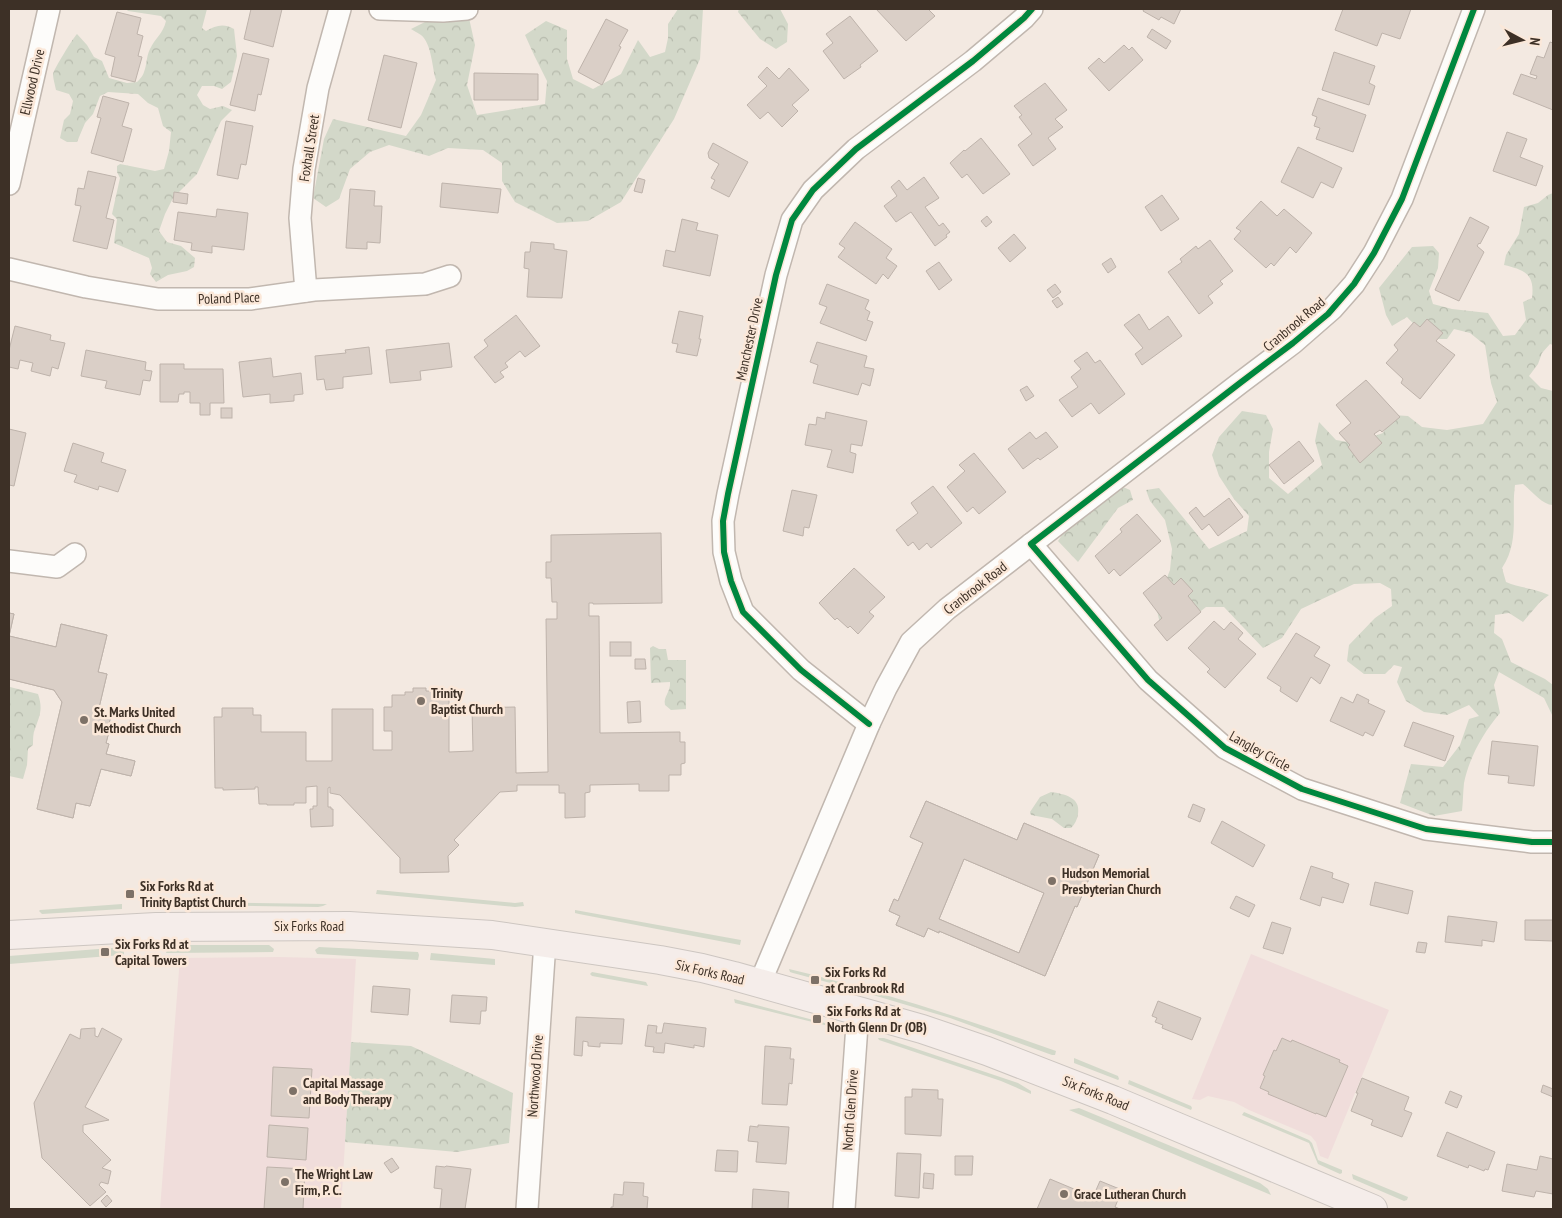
<svg xmlns="http://www.w3.org/2000/svg" width="1562" height="1218" font-family="'PT Sans Narrow',sans-serif">
	<defs>
		<pattern id="forest-crowns" width="20" height="18" patternUnits="userSpaceOnUse" patternTransform="scale(1.25)"><rect width="20" height="18" fill="#d3d8c9"/><path d="M2 6a3 3 0 1 1 6 0M12 15a3 3 0 1 1 6 0" fill="none" stroke="#b6baac"/></pattern>
	</defs>
	<rect width="100%" height="100%" fill="#f3e9e1"/>
	<g fill="#f0dddb">
		<path d="M1251,954L1389,1010L1328,1159L1320,1156L1316,1142L1311,1136L1249,1110L1234,1102L1208,1096L1200,1100L1192,1099Z"/>
		<path d="M279,957L356,959L341,1209H160L180,958Z"/>
	</g>
	<g fill="#d3d8c9">
		<path d="M377,890L515,903L523,902L524,906L515,907L376,894Z"/>
		<path d="M182,902L327,904L323,906L318,907L188,905Z"/>
		<path d="M122,904V909L42,914L39,911L40,910Z"/>
		<path d="M575,910L741,940L740,945L579,914L575,913Z"/>
		<path d="M172,945H269L274,949L273,952L166,953L167,950Z"/>
		<path d="M124,947V954L122,955L9,964V956Z"/>
		<path d="M319,947L418,952L419,955L418,960L317,954L315,950Z"/>
		<path d="M431,953L495,959V965L430,960Z"/>
		<path d="M789,969C880,991 969,1020 1056,1051L1055,1055H1052L950,1018L853,989L793,973L790,972Z"/>
		<path d="M592,972L646,982L648,986L592,976L590,974Z"/>
		<path d="M734,999L836,1026L837,1028L735,1003Z"/>
		<path d="M878,1038H884L1018,1083L1031,1091V1094L1001,1081L879,1040Z"/>
		<path d="M1074,1058L1118,1076L1119,1079L1118,1080L1074,1063Z"/>
		<path d="M1129,1080L1191,1106L1192,1108L1191,1110L1128,1084Z"/>
		<path d="M1079,1108L1260,1183L1268,1189L1271,1195L1069,1110Z"/>
		<path d="M1244,1112L1309,1140L1312,1143L1318,1160L1342,1170V1173L1340,1174L1318,1164L1309,1143L1242,1115Z"/>
		<path d="M1352,1174L1408,1197L1407,1200L1404,1201L1353,1179Z"/>
	</g>
	<g fill="url(#forest-crowns)">
		<path d="M126,9H207L202,28L206,31C216,25 224,23 234,29L237,56L231,82L222,89L214,86H202L197,95L203,105L210,109L223,106L232,110L221,121L197,174L173,198L165,214L159,231L167,242L181,246L195,258L194,267L187,271L168,275L156,282L150,274L152,268L149,258L114,243L117,219L112,214L120,178L117,172V166L120,164L155,171L164,169L169,151L171,132L163,126L158,108L148,103L138,94L108,92L100,96L93,114L85,123L77,142H67L60,138L64,120L70,114L73,101L69,94L56,90C55,85 53,78 53,74C54,69 73,38 77,34L87,45L94,57L102,61L109,78L127,83L137,82C139,80 143,76 144,72C147,65 146,57 150,49C155,38 163,34 166,21L161,16L128,11Z"/>
		<path d="M678,9H703L700,59L674,119L621,202L588,221L557,223L515,202L502,181V163L483,150L448,148L429,156L389,145L370,152L350,169L339,199L326,207L313,198L324,139L333,119L406,136L421,115L436,80C432,68 432,44 421,35C418,33 414,31 411,29L427,21L469,18L475,45L467,85L477,115L545,104L547,81L534,55L525,35L546,21L567,30V59L573,79L593,89L621,74L638,40L650,57L665,52L668,38V24Z"/>
		<path d="M739,9H780L788,24L787,42L776,49L760,39L738,12Z"/>
		<path d="M1553,193V345L1550,344L1542,353L1538,364L1529,376L1541,388L1553,391V505C1542,505 1532,491 1523,484L1515,485C1511,514 1520,541 1502,568L1506,582C1520,588 1534,588 1549,595L1541,601L1523,622L1509,613L1495,615L1494,633L1502,639L1511,662L1545,679L1553,685V717L1544,698L1499,672L1494,685L1500,713C1483,733 1469,758 1464,783C1463,792 1463,802 1462,811L1434,816L1400,803L1411,764L1443,767L1460,745L1469,719L1479,716L1469,705L1447,715L1424,712L1406,701L1397,682L1402,667L1394,665L1385,674H1364L1347,661L1349,645L1375,618L1392,606L1391,589L1380,583L1354,584L1301,609L1282,638L1263,648L1224,607H1206L1187,622L1160,624L1156,606L1170,570L1172,549L1165,520L1150,501L1146,490L1159,488L1209,549L1247,531L1249,516L1234,499L1219,476L1212,455L1219,437L1242,411L1266,415L1273,429L1269,452V478L1288,494L1322,465L1315,441L1319,422L1336,440L1354,443L1383,433L1393,415L1408,416L1422,427L1447,430L1483,424L1497,402L1491,383L1485,345L1470,333L1454,329L1447,339C1427,340 1420,330 1407,317L1392,326L1386,315L1379,288L1412,247L1433,246L1439,253L1438,268L1429,291L1433,304L1452,309L1488,313L1503,336L1515,335L1526,320L1523,302L1532,298C1535,274 1525,270 1504,265L1506,255L1519,234L1524,207L1538,203L1548,195Z"/>
		<path d="M1123,487L1130,490L1133,500L1118,508L1078,562L1058,541L1072,520Z"/>
		<path d="M653,646L659,649H666L668,660H686V709L671,710L665,705C663,696 671,692 670,682L651,683L650,648Z"/>
		<path d="M10,687L38,694C43,709 40,715 35,729C33,733 33,739 33,745L28,749L27,765L23,779L9,776V725L10,718L9,717Z"/>
		<path d="M1051,792C1064,794 1081,797 1078,814C1077,820 1075,824 1071,828H1064L1052,819L1031,815L1030,812L1040,797Z"/>
		<path d="M351,1042L411,1046L513,1093L509,1143L457,1152L345,1142Z"/>
	</g>
	<g fill="#dacfc7" stroke="#beb3ab" fill-rule="evenodd">
		<path d="M251,9H282L273,47L244,39Z"/>
		<path d="M876,9H928L935,16L906,41Z"/>
		<path d="M1144,9H1181L1174,24L1161,17L1159,20L1143,11Z"/>
		<path d="M1343,9H1411L1400,39L1382,33L1377,46L1335,30Z"/>
		<path d="M117,12L141,18L137,34L143,36L138,56L142,57L135,82L111,76L115,57L105,54Z"/>
		<path d="M850,16L878,51L860,65L861,67L844,79L823,51L833,43L826,34Z"/>
		<path d="M606,19L628,30L619,46L621,47L602,85L578,72Z"/>
		<path d="M1152,29L1171,41L1166,49L1147,37Z"/>
		<path d="M1550,42L1553,43V110L1513,94L1521,74L1536,79L1537,76L1530,74L1537,56L1544,58Z"/>
		<path d="M1124,45L1129,50L1132,47L1143,60L1109,91L1088,68L1099,58L1104,63Z"/>
		<path d="M1334,52L1375,66L1369,83L1375,86L1369,105L1322,90Z"/>
		<path d="M243,53L269,59L261,95L258,94L255,111L230,105Z"/>
		<path d="M384,55L417,63L401,128L368,120Z"/>
		<path d="M767,67L779,79L789,68L809,90L792,105L798,111L782,127L768,112L760,119L747,105L767,86L758,77Z"/>
		<path d="M474,73L538,74V100H474Z"/>
		<path d="M1045,83L1067,110L1055,119L1063,127L1048,138L1056,149L1033,166L1018,145L1032,134L1019,117L1022,115L1014,106Z"/>
		<path d="M103,96L129,103L122,126L132,129L123,162L91,153L101,118L97,117Z"/>
		<path d="M1318,98L1366,115L1353,152L1316,139L1320,128L1314,126L1317,117L1312,115Z"/>
		<path d="M226,121L253,126L246,165L241,164L238,179L217,175Z"/>
		<path d="M1507,132L1527,139L1520,157L1543,166L1536,186L1493,171Z"/>
		<path d="M981,138L1010,174L983,194L967,174L962,178L950,163L964,150L965,151Z"/>
		<path d="M713,143L748,162L729,197L711,188L715,180L711,178L719,164L709,158L708,153Z"/>
		<path d="M1298,147L1342,168L1333,188L1321,182L1313,198L1281,182Z"/>
		<path d="M88,171L116,177L106,218L114,220L107,249L73,241L81,206L75,205L78,188L84,189Z"/>
		<path d="M924,177L939,198L925,207L939,226L943,223L950,232L946,235L947,237L935,246L911,212L896,222L884,206L897,196L891,187L899,180L907,190Z"/>
		<path d="M638,178L645,180L642,193L634,191Z"/>
		<path d="M442,183L501,189L498,213L440,207Z"/>
		<path d="M350,189L375,191L374,206H382L380,243L367,242V249L346,248Z"/>
		<path d="M174,192L188,194L187,204L173,202Z"/>
		<path d="M1162,195L1179,219L1161,231L1145,207Z"/>
		<path d="M1261,201L1277,216L1284,209L1312,233L1296,253L1290,247L1274,266L1271,263L1266,268L1234,239L1241,231L1236,228Z"/>
		<path d="M217,209L248,213L244,250L212,246V253L191,250L192,243L174,240L178,212L216,217Z"/>
		<path d="M987,216L992,222L986,227L981,221Z"/>
		<path d="M1470,217L1489,227L1480,244L1479,243L1477,246L1484,252L1459,301L1435,290Z"/>
		<path d="M682,219L698,223L696,230L718,235L710,276L663,266L666,250L675,252Z"/>
		<path d="M855,222L892,249L886,258L897,266L888,279L883,274L876,284L838,257L845,248L839,244Z"/>
		<path d="M1014,234L1026,248L1010,262L998,248Z"/>
		<path d="M1210,240L1233,271L1220,281L1223,284L1208,296L1213,303L1199,314L1168,272L1182,262L1180,259L1196,246L1198,249Z"/>
		<path d="M531,242L554,244V249L567,251L562,298L527,297L529,269L524,268L525,252H530Z"/>
		<path d="M1111,258L1116,267L1108,273L1102,264Z"/>
		<path d="M939,262L952,280L939,290L926,271Z"/>
		<path d="M827,284L869,300L865,309L870,312L867,320L873,322L866,341L820,323L827,307L819,304Z"/>
		<path d="M1055,284L1061,292L1053,298L1047,290Z"/>
		<path d="M1058,297L1063,304L1057,308L1052,301Z"/>
		<path d="M679,311L703,316L699,339H701L697,356L676,352L678,344L672,343Z"/>
		<path d="M1139,314L1149,330L1168,316L1182,336L1142,365L1135,354L1143,348L1124,325Z"/>
		<path d="M516,315L540,346L525,357L520,351L505,363L508,367L500,372L504,377L495,383L474,357L488,346L484,340Z"/>
		<path d="M1427,319L1443,333L1436,341L1455,355L1420,399L1401,383L1403,379L1386,363L1398,350L1394,345L1414,322L1420,327Z"/>
		<path d="M15,326L51,335L50,340L65,343L58,369L52,367L50,376L31,371L33,363L20,360L18,369L9,367V350Z"/>
		<path d="M817,342L867,356L864,367L874,369L870,386L862,383L858,395L813,383L818,365L810,362Z"/>
		<path d="M449,343L452,367L420,371L421,380L390,383L386,350Z"/>
		<path d="M369,347L372,374L343,377V388L326,390L324,379L317,380L315,356L346,353L345,350Z"/>
		<path d="M86,350L146,362L145,370L152,371L150,381L143,380L140,395L105,388L107,381L81,376Z"/>
		<path d="M1087,352L1095,363L1100,360L1125,394L1099,414L1091,403L1072,417L1059,400L1078,387L1071,377L1081,369L1074,361Z"/>
		<path d="M271,358L273,377L301,373L303,394L294,395V401L270,403V394L243,397L239,362Z"/>
		<path d="M160,364H184V369H223L224,403H210V415H200V403H190V392H184V394H179L178,402H160Z"/>
		<path d="M1366,380L1400,417L1382,432L1380,430L1374,434L1382,443L1360,463L1348,447L1350,445L1339,433L1351,423L1336,405Z"/>
		<path d="M1027,386L1034,396L1026,401L1020,390Z"/>
		<rect x="221" y="408" width="11" height="10"/>
		<path d="M826,412L867,421L862,446L851,444L850,452L856,454L853,473L827,467L832,450L805,445L809,424L816,425L817,417L825,419Z"/>
		<path d="M9,429L26,433L14,486L9,485Z"/>
		<path d="M1030,432L1036,439L1046,432L1058,447L1040,460L1038,458L1023,469L1008,449Z"/>
		<path d="M1299,441L1314,461L1284,484L1269,465Z"/>
		<path d="M73,443L104,453L101,462L126,470L118,492L99,486L98,490L74,482L77,475L64,471Z"/>
		<path d="M974,453L1006,492L979,514L973,507L967,512L947,487L965,471L959,465Z"/>
		<path d="M933,486L962,523L931,548L927,543L919,550L913,542L908,546L896,530L918,513L911,503Z"/>
		<path d="M792,490L817,495L809,528L804,527L803,536L783,531Z"/>
		<path d="M1229,498L1243,517L1218,536L1209,524L1202,530L1189,513L1196,507L1204,517Z"/>
		<path d="M1137,514L1161,541L1120,576L1114,569L1109,574L1095,556L1122,532L1120,529Z"/>
		<path d="M661,533L662,603L593,604V603H589V616H599L600,733L680,732V742H685V763L681,764V775H669V791H639V784L590,785V792L585,793V817L565,818V793H559V785H517V791L500,792L454,840L459,845L448,856L449,872L400,873V858L340,795L330,793V787L328,788V807H331V809H333V826L311,827L310,809H313V806H317V786L306,787V803H294V805H267V804H259L258,787H255V789L223,790V788H215L214,717H222V708H253V715H261V732H306V761H332V709H373V750H392V731H384V707H392V695H405V692H413V688H426V691H436V693H449V752L473,751L472,708L515,707L516,773L548,772L546,619H557V602H552L551,578H546V562H551V535Z"/>
		<path d="M854,568L885,597L869,612L874,616L858,634L850,626L848,628L837,618L835,620L819,603Z"/>
		<path d="M1165,575L1174,585L1181,578L1193,591L1188,596L1201,612L1167,641L1154,625L1162,618L1143,593Z"/>
		<path d="M9,613L14,614L9,636Z"/>
		<path d="M9,613L14,614L9,636Z"/>
		<path d="M1214,621L1224,630L1231,622L1243,633L1238,639L1256,654L1225,688L1207,672L1210,669L1188,648Z"/>
		<path d="M61,624L107,635L98,672L107,674L98,712L111,715L109,724H111L106,743L109,744L106,754L135,761L131,776L101,769L90,806L76,803L73,818L37,809L62,702L54,690L9,679V636L56,647Z"/>
		<path d="M61,624L107,635L98,672L107,674L98,712L111,715L109,724H111L106,743L109,744L106,754L135,761L131,776L101,769L90,806L76,803L73,818L37,809L62,702L54,690L9,679V636L56,647Z"/>
		<path d="M1296,633L1320,647L1314,656L1330,665L1320,684L1311,677L1297,702L1280,691L1281,687L1267,678Z"/>
		<rect x="610" y="642" width="21" height="14"/>
		<path d="M635,659H645L646,669H635Z"/>
		<path d="M1357,694L1369,700L1368,703L1385,711L1373,736L1365,732L1363,736L1330,721L1341,697L1353,703Z"/>
		<path d="M640,701L641,722L628,723L627,702Z"/>
		<path d="M1413,722L1454,736L1445,761L1404,746Z"/>
		<path d="M1492,741L1538,746L1534,786L1508,783L1509,776L1488,774Z"/>
		<path d="M926,801L1017,840L1024,823L1099,855L1077,907L1075,906L1045,976L939,931V933L928,928L924,937L896,925L900,916L889,911L894,899L898,901L923,843L910,837ZM964,859L1044,893L1019,953L939,919Z"/>
		<path d="M926,801L1017,840L1024,823L1099,855L1077,907L1075,906L1045,976L939,931V933L928,928L924,937L896,925L900,916L889,911L894,899L898,901L923,843L910,837ZM964,859L1044,893L1019,953L939,919Z"/>
		<path d="M1193,804L1205,809L1200,822L1188,817Z"/>
		<path d="M1222,821L1265,845L1253,867L1211,843Z"/>
		<path d="M1311,866L1333,873L1332,878L1349,884L1343,903L1322,897L1320,906L1300,899Z"/>
		<path d="M1375,882L1413,891L1408,914L1370,905Z"/>
		<path d="M1236,896L1255,905L1249,917L1230,908Z"/>
		<path d="M1448,916L1497,922L1494,942L1482,940V946L1445,942Z"/>
		<path d="M1525,920H1553V941L1525,940Z"/>
		<path d="M1272,922L1291,928L1283,954L1263,948Z"/>
		<path d="M1418,942L1427,943L1425,953L1416,952Z"/>
		<path d="M373,986L410,989L408,1015L371,1012Z"/>
		<path d="M452,995L487,997L486,1011H481L480,1024L450,1022Z"/>
		<path d="M1158,1001L1201,1018L1192,1040L1162,1028L1163,1025L1155,1022L1157,1018L1152,1016Z"/>
		<path d="M576,1017L624,1019L622,1044L600,1043V1047L588,1046V1042L583,1041L582,1056L574,1055Z"/>
		<path d="M664,1023L706,1028L704,1047L694,1045V1048L665,1043L664,1053L653,1052L654,1047L645,1046L648,1025L657,1026L656,1033H662Z"/>
		<path d="M95,1028V1036L98,1037L102,1028L122,1039L85,1107L109,1120L83,1125V1132L111,1160L102,1168L111,1171L108,1184L101,1182L99,1185L106,1192L90,1206L42,1158L34,1103L70,1034L80,1039L81,1029Z"/>
		<path d="M1282,1038L1291,1042L1292,1040L1340,1060L1339,1062L1348,1066L1326,1117L1316,1113V1114L1268,1094L1269,1092L1260,1088L1265,1076L1263,1075L1274,1050L1276,1051Z"/>
		<path d="M765,1046L791,1048L790,1059H794L792,1084L789,1083L787,1105L762,1104Z"/>
		<path d="M273,1067L312,1069L309,1118L271,1116Z"/>
		<path d="M1362,1078L1409,1097L1404,1110L1412,1113L1402,1137L1371,1125L1373,1120L1351,1111L1358,1093H1356Z"/>
		<path d="M1543,1085L1553,1089V1097L1541,1092Z"/>
		<path d="M912,1089L938,1090V1099H943L941,1136L905,1134V1097H912Z"/>
		<path d="M1450,1091L1462,1096L1457,1108L1445,1103Z"/>
		<path d="M269,1125L308,1128L306,1160L267,1157Z"/>
		<path d="M758,1125L789,1127L786,1164L756,1162L758,1142L748,1141L750,1126L758,1127Z"/>
		<path d="M1447,1132L1495,1152L1488,1170L1485,1169L1484,1171L1469,1165L1468,1168L1437,1156Z"/>
		<path d="M717,1150L738,1151L737,1172L715,1171Z"/>
		<path d="M897,1153L921,1154L919,1198L895,1196Z"/>
		<path d="M955,1156H973L972,1175H955Z"/>
		<path d="M1540,1156L1553,1159V1194L1536,1191L1534,1197L1502,1191L1507,1164L1537,1170Z"/>
		<path d="M392,1158L399,1168L391,1173L384,1163Z"/>
		<path d="M436,1166L445,1167L446,1166L471,1169L465,1209H440L442,1189L434,1188Z"/>
		<path d="M267,1167L305,1169L303,1209H264Z"/>
		<path d="M924,1173L934,1174L933,1189L923,1188Z"/>
		<path d="M1050,1179L1093,1197L1100,1181L1122,1190L1115,1207L1120,1209H1037Z"/>
		<path d="M624,1182L644,1183L643,1196L648,1197L647,1209H611V1207H613L614,1194L623,1195Z"/>
		<path d="M753,1189L789,1192L788,1209H752Z"/>
		<path d="M107,1195L112,1201L106,1207L101,1201Z"/>
	</g>
	<g fill="none" stroke-linecap="round" stroke-linejoin="round">
		<g stroke="#c1b7af" stroke-width="24">
			<g id="street">
				<path d="M380,9L443,11L467,9"/>
				<path d="M9,184L49,9"/>
				<path d="M9,269L86,287L158,299H250L314,290L425,284L450,276"/>
				<path d="M306,291L300,218L304,169L318,88L340,9"/>
				<path d="M1031,544L1148,680L1225,748L1302,789L1426,829L1532,842H1553"/>
				<path d="M9,561L57,567L75,554"/>
				<path d="M869,724L801,670L743,612L731,581L724,552L723,521L728,494L776,275L792,220L813,190L856,149L973,61L1024,18L1032,9"/>
				<path d="M760,983L869,724L886,688L911,642L947,609L1240,383L1293,343L1332,309L1354,284L1374,253L1402,199L1474,9"/>
				<path d="M527,1209L545,942"/>
				<path d="M844,1209L858,1011"/>
			</g>
		</g>
		<g stroke="#cdc6c1" stroke-width="30">
			<path id="primary" d="M9,935L156,927L349,926L492,935L660,960L702,968L734,976L922,1029L987,1051L1113,1100L1373,1209"/>
		</g>
		<use href="#street" stroke="#fdfcfa" stroke-width="21"/>
		<use href="#primary" stroke="#f5edea" stroke-width="28"/>
		<g stroke="#fbe8d9" stroke-width="9">
			<g id="cycleway">
				<path d="M1474,9L1402,199L1374,253L1354,284L1328,314L1293,343L1240,383L1031,544L1148,680L1225,748L1302,789L1426,829L1532,842H1553"/>
				<path d="M869,724L801,670L743,612L731,581L724,552L723,521L728,494L776,275L792,220L813,190L856,149L973,61L1024,18L1032,9"/>
			</g>
		</g>
		<use href="#cycleway" stroke="#00873e" stroke-width="6"/>
	</g>
	<g fill="#7d7167" stroke="#fbe8d9" stroke-width="2">
		<circle cx="421" cy="701" r="5"/>
		<circle cx="84" cy="720" r="5"/>
		<circle cx="1052" cy="881" r="5"/>
		<rect x="125" y="889" width="10" height="10" rx="2.5"/>
		<rect x="100" y="947" width="10" height="10" rx="2.5"/>
		<rect x="810" y="975" width="10" height="10" rx="2.5"/>
		<rect x="812" y="1014" width="10" height="10" rx="2.5"/>
		<circle cx="293" cy="1091" r="5"/>
		<circle cx="285" cy="1182" r="5"/>
		<circle cx="1064" cy="1194" r="5"/>
	</g>
	<g text-anchor="middle" stroke-width="5" stroke-linejoin="round" paint-order="stroke">
		<g font-size="14" fill="#3d3026" stroke="#fbe8d9">
			<text transform="translate(32 82) rotate(-77)" y="5">Ellwood Drive</text>
			<text transform="translate(309 148) rotate(-81)" y="5">Foxhall Street</text>
			<text transform="translate(229 298) rotate(-2)" y="5">Poland Place</text>
			<text transform="translate(1294 324) rotate(-40)" y="5">Cranbrook Road</text>
			<text transform="translate(749 339) rotate(-78)" y="5">Manchester Drive</text>
			<text transform="translate(975 588) rotate(-38)" y="5">Cranbrook Road</text>
			<text transform="translate(1260 751) rotate(29)" y="5">Langley Circle</text>
			<text x="309" y="931">Six Forks Road</text>
			<text transform="translate(710 972) rotate(13)" y="5">Six Forks Road</text>
			<text transform="translate(535 1076) rotate(-86)" y="5">Northwood Drive</text>
			<text transform="translate(1096 1093) rotate(22)" y="5">Six Forks Road</text>
			<text transform="translate(850 1110) rotate(-86)" y="5">North Glen Drive</text>
		</g>
		<g font-size="14" font-weight="bold" fill="#3d3026" stroke="#fbe8d9" text-anchor="start">
			<text x="431" y="698">Trinity<tspan x="431" dy="16">Baptist Church</tspan></text>
			<text x="94" y="717">St. Marks United<tspan x="94" dy="16">Methodist Church</tspan></text>
			<text x="1062" y="878">Hudson Memorial<tspan x="1062" dy="16">Presbyterian Church</tspan></text>
			<text x="140" y="891">Six Forks Rd at<tspan x="140" dy="16">Trinity Baptist Church</tspan></text>
			<text x="115" y="949">Six Forks Rd at<tspan x="115" dy="16">Capital Towers</tspan></text>
			<text x="825" y="977">Six Forks Rd<tspan x="825" dy="16">at Cranbrook Rd</tspan></text>
			<text x="827" y="1016">Six Forks Rd at<tspan x="827" dy="16">North Glenn Dr (OB)</tspan></text>
			<text x="303" y="1088">Capital Massage<tspan x="303" dy="16">and Body Therapy</tspan></text>
			<text x="295" y="1179">The Wright Law<tspan x="295" dy="16">Firm, P. C.</tspan></text>
			<text x="1074" y="1199">Grace Lutheran Church</text>
		</g>
	</g>
	<rect width="1562" height="1218" fill="none" stroke="#3d3026" stroke-width="20"/>
	<g transform="translate(1522 40) rotate(97)" stroke="#fbe8d9" stroke-width="4" paint-order="stroke">
	<path d="M0-4L9 19L0 12L-9 19Z" fill="#3d3026"/>
	<text y="-8" font-size="14" font-weight="bold" text-anchor="middle" fill="#3d3026">N</text>
	</g>
</svg>
